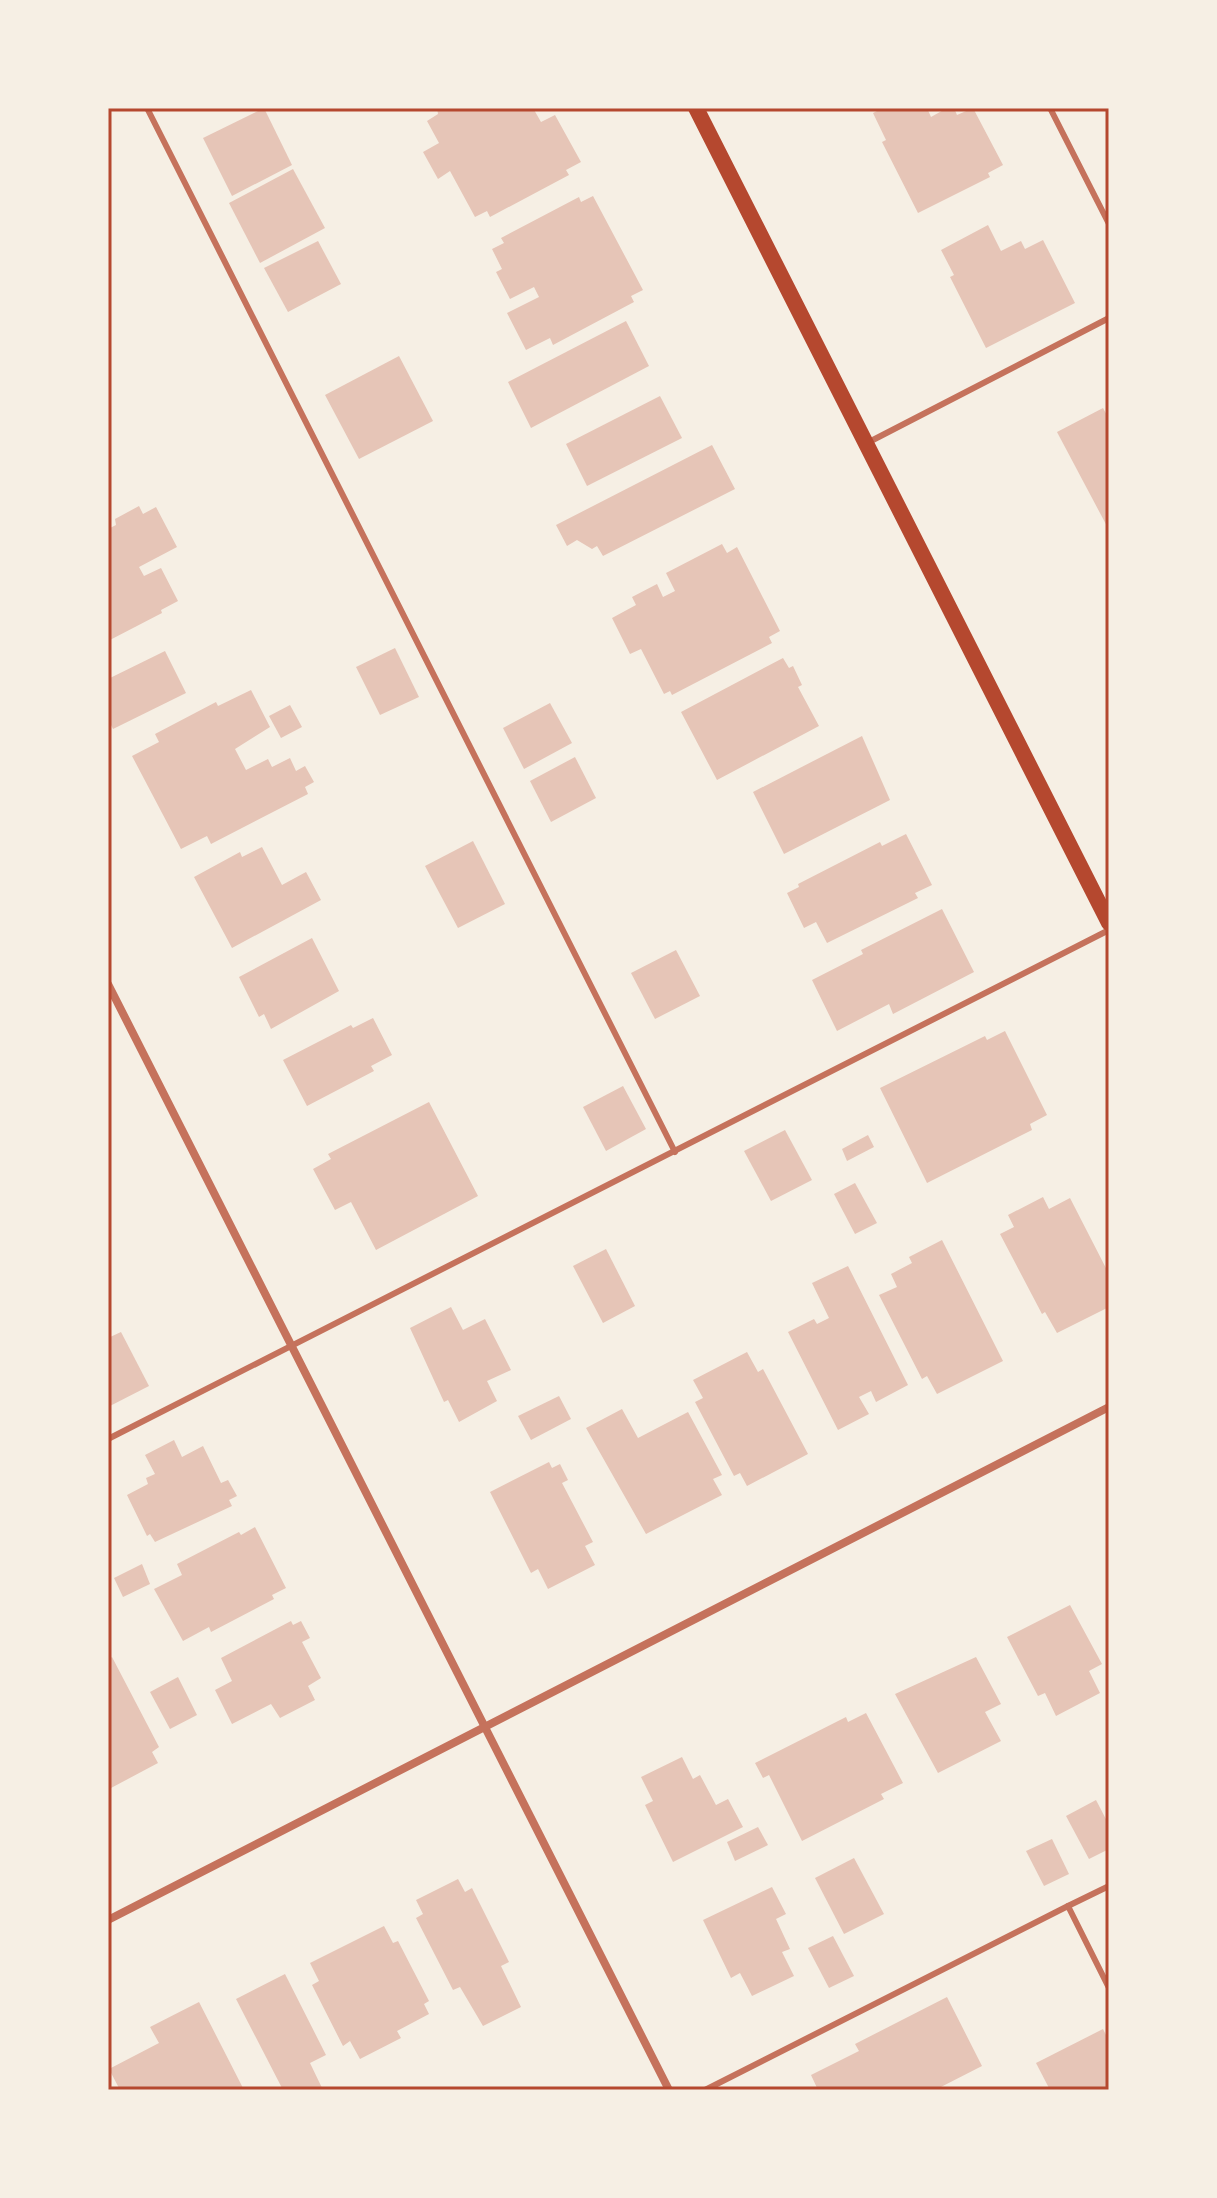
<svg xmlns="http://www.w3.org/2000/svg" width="1217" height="2198" font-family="'Exo 2',sans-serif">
	<rect width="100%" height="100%" fill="#f6efe4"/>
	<g fill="#e6c5b7">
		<path d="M264,108L292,165L232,196L203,138Z"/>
		<path d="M437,108H533L541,122L555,115L581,162L566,170L569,175L490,217L487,211L475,217L450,171L438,179L423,152L439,143L427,121L438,114Z"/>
		<path d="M883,108H927L931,117L947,108H954L957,115L973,108L1003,165L988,173L990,177L918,213L882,142L886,140L873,113Z"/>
		<path d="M293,169L325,228L260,263L229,203Z"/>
		<path d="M593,196L643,290L631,296L634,302L553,345L550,338L526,350L507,313L539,297L534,287L510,299L496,272L502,269L492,249L504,243L501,238L579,197L581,202Z"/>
		<path d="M988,225L1001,251L1021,241L1025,249L1043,240L1075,303L986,348L950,277L954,275L941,250Z"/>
		<path d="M318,241L341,284L288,312L264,268Z"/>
		<path d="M626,321L649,366L531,428L508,382Z"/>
		<path d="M399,356L433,421L359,459L325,395Z"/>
		<path d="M660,396L682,438L587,486L566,444Z"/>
		<path d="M1103,408L1109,419V530L1057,432Z"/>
		<path d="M712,445L735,489L603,556L597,546L592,549L577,540L567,546L556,525Z"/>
		<path d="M139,506L143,514L156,507L177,547L139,567L144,576L161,568L178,601L161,610L162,613L108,641V529L116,525L115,519Z"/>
		<path d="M722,544L727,553L737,547L780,631L769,637L772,643L672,695L670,691L664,694L641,649L630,654L612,618L636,605L632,597L657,584L663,597L675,591L666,573Z"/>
		<path d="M395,648L419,697L380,715L356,667Z"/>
		<path d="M165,651L186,693L113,729L108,719V679Z"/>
		<path d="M783,658L789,668L793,666L802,685L798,687L819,726L717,780L681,712Z"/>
		<path d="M251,690L270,727L235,749L246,770L268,759L272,767L290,758L296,771L305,766L314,782L305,787L308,794L211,844L207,836L181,849L132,756L159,742L155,734L216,702L218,706Z"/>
		<path d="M550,703L572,743L524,769L503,728Z"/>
		<path d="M290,705L302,727L281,738L269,716Z"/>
		<path d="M862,736L890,800L784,854L753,792Z"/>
		<path d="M575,757L596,798L551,822L530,781Z"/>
		<path d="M906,834L932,885L915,893L918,898L827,943L816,922L804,928L787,893L799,887L798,884L880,842L882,846Z"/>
		<path d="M473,841L505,904L458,928L425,866Z"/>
		<path d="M262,847L282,885L306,872L321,900L232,948L194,877L240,852L242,857Z"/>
		<path d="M942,909L974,972L893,1014L889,1004L837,1031L812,980L863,954L861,950Z"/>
		<path d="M312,938L339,991L271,1029L264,1014L259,1017L239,977Z"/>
		<path d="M676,950L700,996L655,1019L631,973Z"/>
		<path d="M373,1018L392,1055L371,1066L374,1071L307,1106L283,1060L351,1025L353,1028Z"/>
		<path d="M1005,1031L1047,1115L1030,1124L1032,1130L927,1183L880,1088L985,1036L987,1040Z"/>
		<path d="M623,1086L646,1129L606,1151L583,1107Z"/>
		<path d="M429,1102L478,1196L376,1250L351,1202L335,1210L313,1169L331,1159L328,1154Z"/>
		<path d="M785,1130L812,1180L771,1201L744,1151Z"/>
		<path d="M868,1135L874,1147L847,1161L842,1149Z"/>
		<path d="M855,1183L877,1223L855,1234L834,1194Z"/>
		<path d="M1043,1197L1049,1209L1070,1198L1109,1274V1307L1057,1333L1045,1312L1042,1314L1000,1234L1014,1227L1008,1215Z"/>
		<path d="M942,1240L1003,1361L937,1394L927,1376L922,1379L879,1295L897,1287L891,1274L912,1263L909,1257Z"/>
		<path d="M606,1249L635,1306L603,1323L573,1266Z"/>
		<path d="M848,1266L908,1385L876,1402L871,1391L859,1397L869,1414L838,1430L788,1332L814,1319L817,1324L829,1318L812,1283Z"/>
		<path d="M451,1307L463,1330L485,1319L511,1370L487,1381L497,1401L459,1422L448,1400L444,1402L410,1328Z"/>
		<path d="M121,1332L149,1386L108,1407V1338Z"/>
		<path d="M747,1352L758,1372L763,1369L808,1454L747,1486L740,1473L734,1476L695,1402L703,1398L693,1380Z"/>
		<path d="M559,1396L571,1419L531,1440L518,1416Z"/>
		<path d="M622,1409L638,1438L688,1412L722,1475L713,1479L722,1495L646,1534L586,1428Z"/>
		<path d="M174,1440L182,1457L203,1446L221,1483L228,1480L237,1496L229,1500L232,1506L155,1542L150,1534L147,1536L127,1495L148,1484L146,1478L155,1474L145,1455Z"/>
		<path d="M549,1462L552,1468L560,1464L568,1480L562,1483L593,1542L585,1546L595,1565L548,1589L538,1569L531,1573L490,1492Z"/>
		<path d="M255,1527L286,1588L272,1595L274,1599L211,1632L209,1627L183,1641L154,1589L182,1575L177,1564L239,1532L241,1535Z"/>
		<path d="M142,1564L150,1584L123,1597L114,1578Z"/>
		<path d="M1070,1605L1102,1664L1089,1671L1100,1693L1056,1716L1045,1693L1038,1696L1007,1637Z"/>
		<path d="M291,1621L293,1625L301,1621L310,1638L302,1642L321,1678L308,1686L315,1700L280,1718L271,1704L232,1724L215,1690L232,1681L221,1658Z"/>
		<path d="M112,1657L159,1747L152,1752L158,1763L111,1788L108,1660Z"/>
		<path d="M976,1657L1001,1704L985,1712L1001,1741L938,1773L895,1694Z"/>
		<path d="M178,1677L197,1715L170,1729L150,1692Z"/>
		<path d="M866,1713L903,1783L881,1794L884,1799L802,1841L769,1775L763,1778L755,1763L846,1717L848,1722Z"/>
		<path d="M682,1757L693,1779L700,1775L716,1805L728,1799L743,1827L673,1862L645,1805L653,1801L641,1777Z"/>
		<path d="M1096,1800L1109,1825V1849L1089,1859L1066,1816Z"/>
		<path d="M758,1827L768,1845L735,1861L727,1842Z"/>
		<path d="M1052,1839L1069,1874L1044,1886L1026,1851Z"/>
		<path d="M854,1858L884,1914L844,1934L815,1878Z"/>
		<path d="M458,1879L465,1892L472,1888L509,1962L501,1966L521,2007L483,2026L460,1987L453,1990L416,1918L423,1914L416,1900Z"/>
		<path d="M772,1887L786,1914L776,1919L790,1949L782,1952L794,1976L752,1996L740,1973L731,1978L703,1920Z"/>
		<path d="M384,1926L393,1943L398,1941L429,2001L424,2004L429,2014L397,2031L401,2038L360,2059L350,2041L343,2046L312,1985L319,1981L310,1963Z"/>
		<path d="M833,1936L854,1976L829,1988L808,1948Z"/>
		<path d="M285,1974L326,2055L310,2063L323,2090H283L236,1999Z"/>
		<path d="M947,1997L982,2066L935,2090H818L811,2075L859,2051L855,2044Z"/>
		<path d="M199,2002L244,2090H120L109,2069L159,2043L150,2027Z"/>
		<path d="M1103,2029L1109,2041V2090H1050L1036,2063Z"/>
	</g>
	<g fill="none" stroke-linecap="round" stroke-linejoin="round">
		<g stroke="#c5725c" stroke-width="6">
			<path d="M147,108L675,1152"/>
			<path d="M1050,108L1109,224"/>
			<path d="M869,442L1109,318"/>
			<path d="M108,1439L1109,930"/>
			<path d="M1068,1906L1109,1886"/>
			<path d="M705,2090L1068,1906L1109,1988"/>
		</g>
		<g stroke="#c5725c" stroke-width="8">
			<path d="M108,984L669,2090"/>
			<path d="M108,1920L1109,1407"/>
		</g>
		<path stroke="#b5482f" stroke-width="16" d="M696,108L1109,923"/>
	</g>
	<rect width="1217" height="2198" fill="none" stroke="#f6efe4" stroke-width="220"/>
	<rect x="110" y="110" width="997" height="1978" fill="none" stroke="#b5482f" stroke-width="3"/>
</svg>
